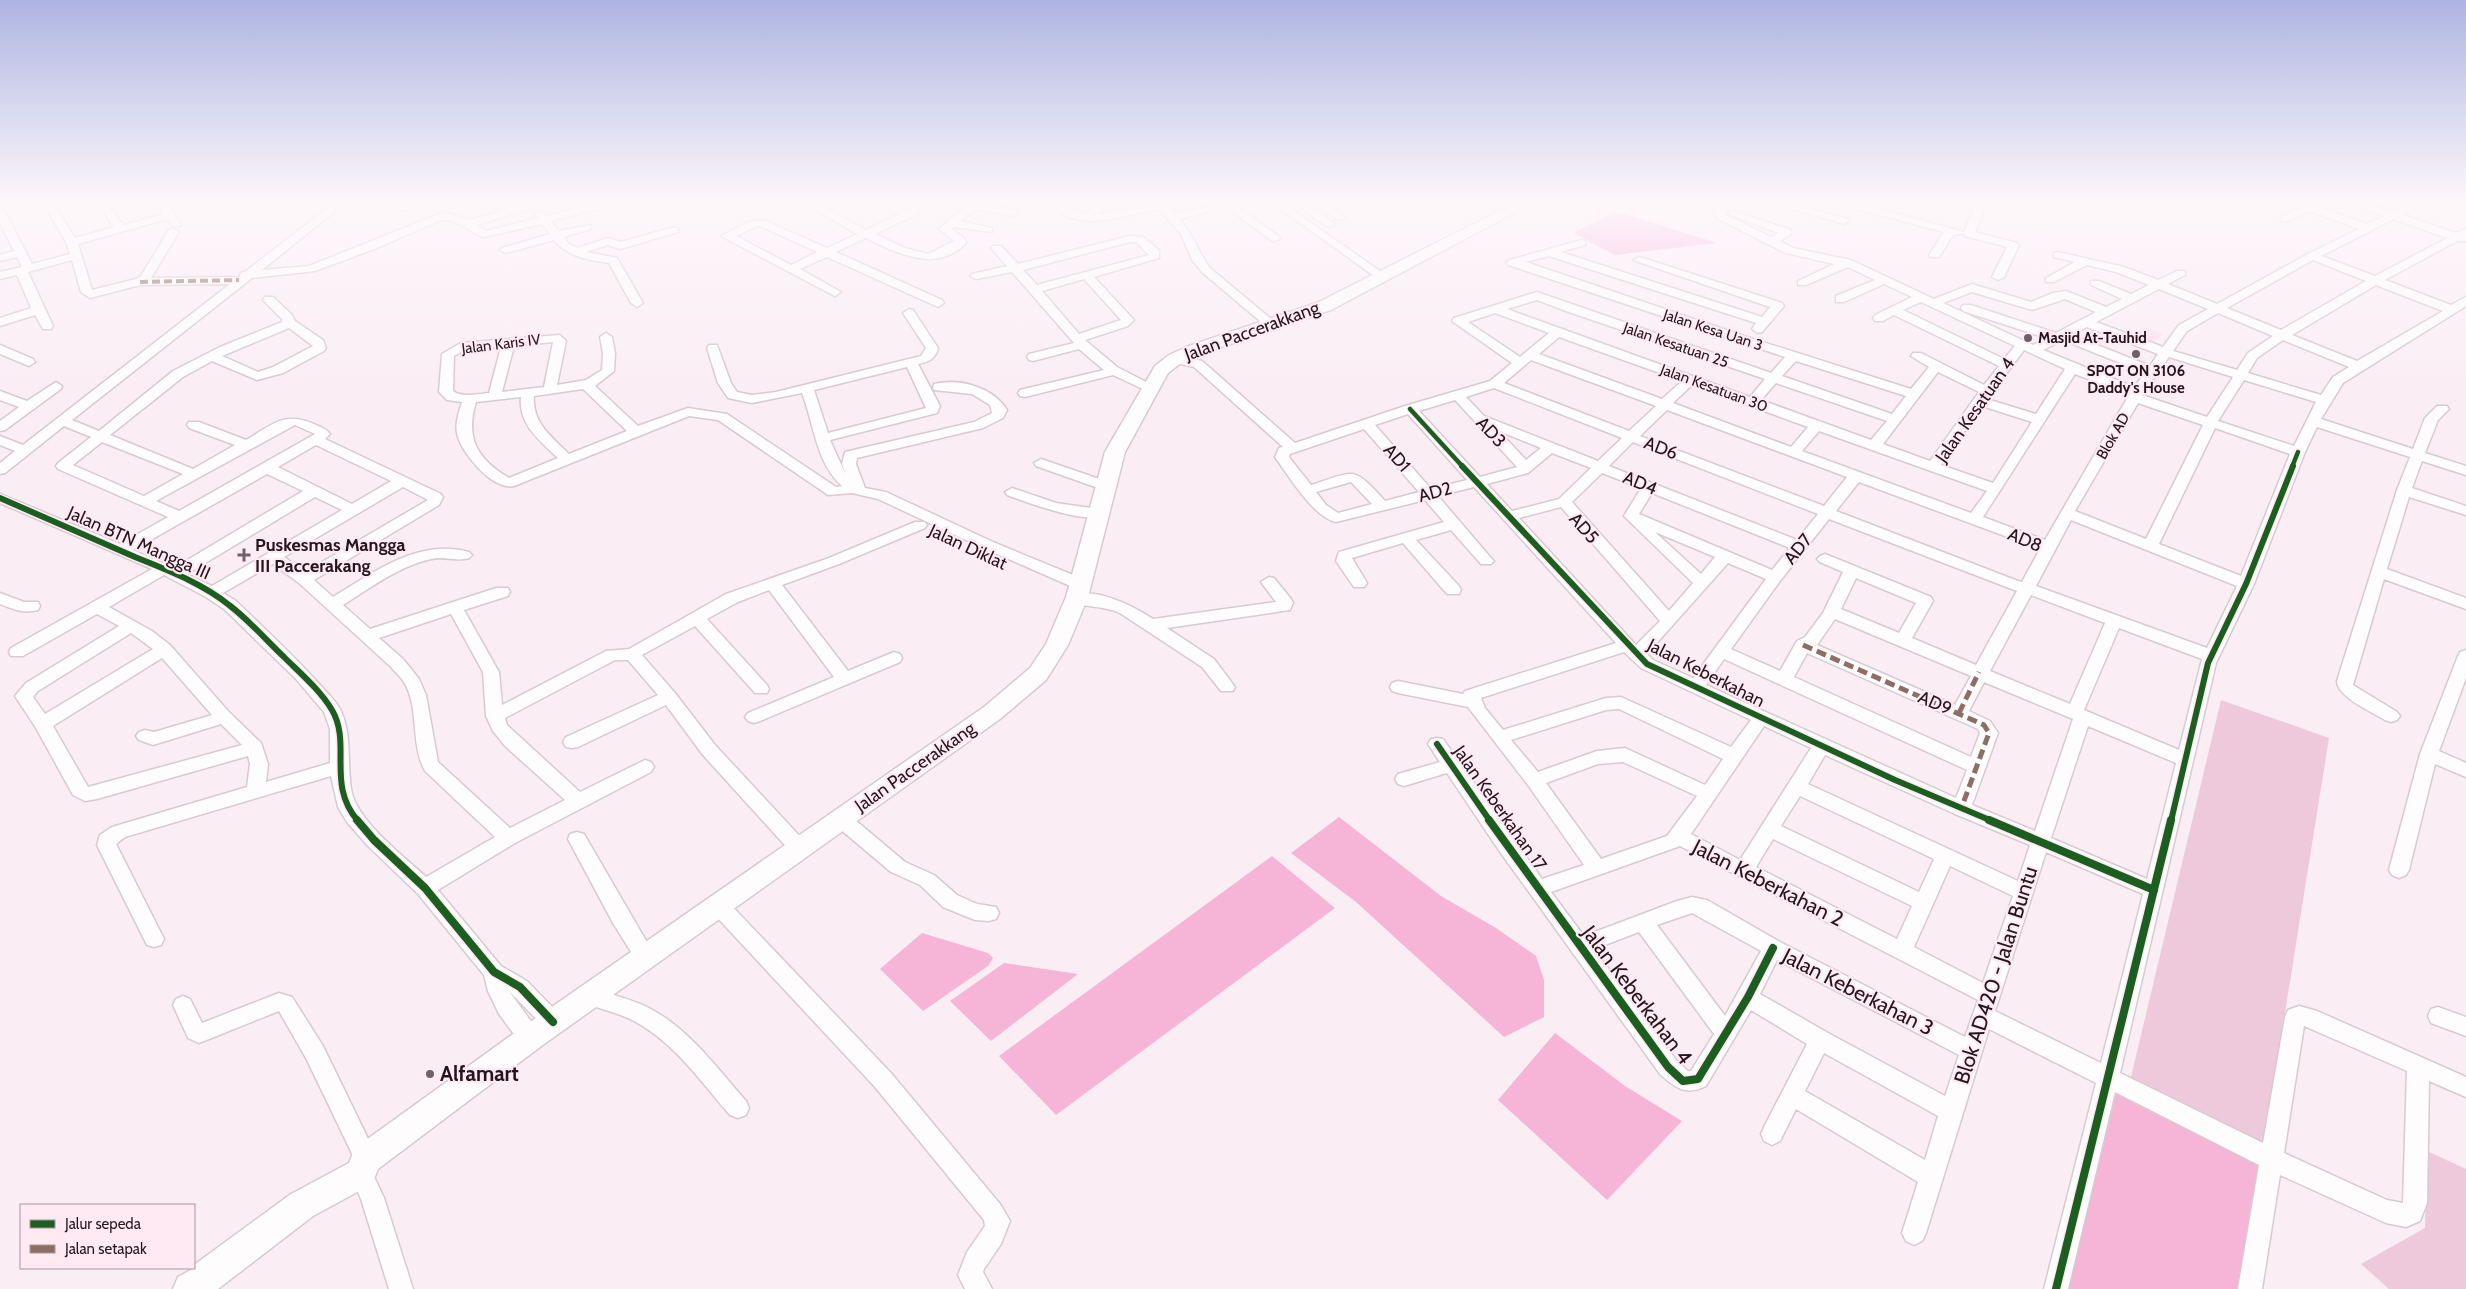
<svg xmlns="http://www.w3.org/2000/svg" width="2466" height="1289" font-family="Cabin,sans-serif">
	<rect width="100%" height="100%" fill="#faeef4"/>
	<path fill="#fbe2ed" d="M2144,327L2163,334L2151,346L2129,338Z"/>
	<g fill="#eec9db">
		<path d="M2221,700L2329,738L2264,1144L2130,1081Z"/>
		<path d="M2427,1151L2466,1169V1289H2389L2361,1264L2425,1228Z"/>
	</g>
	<g fill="#f6b5d7">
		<path d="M1615,211L1717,243L1615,255L1574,233Z"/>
		<path d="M1339,817L1441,896L1496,928L1536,956L1544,980V1017L1504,1037L1356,902L1291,853Z"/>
		<path d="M1272,856L1335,908L1056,1115L999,1056Z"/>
		<path d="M922,933L988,953L993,958L988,966L923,1011L880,969Z"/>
		<path d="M1004,963L1078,974L991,1041L950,1001Z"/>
		<path d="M1555,1033L1625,1086L1682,1121L1607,1200L1498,1100Z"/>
		<path d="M2117,1089L2259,1161L2239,1289H2068Z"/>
	</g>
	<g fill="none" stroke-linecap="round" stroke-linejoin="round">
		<g stroke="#d7cad0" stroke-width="3">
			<g id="minor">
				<path d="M11,199H29L0,207V201Z"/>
				<path d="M41,199H51L75,238L114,227L94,199H104L123,225L164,214L154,199H164L181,224L180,226H172L167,219L78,244L92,290L136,279L141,276L169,230L173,229L179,232L151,278L239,277L241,273L246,271L329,207C319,205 280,204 277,201L279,199H318L335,201L339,199H350L262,270L309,266L439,214L447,213L469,220L502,211L481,201L480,199H492L512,208L546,199H561L477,225L486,231L538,218L535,214L540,211L547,216L614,199H629L628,201L551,221L559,231L590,225V229L564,237L569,244L577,248L608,238L621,242L670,228H678V232L624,248L620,249L608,245L586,252L617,258L643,303L637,307L631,303L609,263C588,260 568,257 554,240L506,253L500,250L502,248L550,234L542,224L484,237C470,233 457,218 441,220L377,248L315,271L252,278L72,420L99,431L173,371L220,347L282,322V319L263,300L265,297H273L292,315L295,321L323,340L326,348L324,351L283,373L257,380L212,361L183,377L110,435L193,469L235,445L189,428L187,425L189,422H199L246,440C272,425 284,411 314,424C320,427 326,428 330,434L325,439L441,494L443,497L439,505L314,580L333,597C374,572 419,538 469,552L472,555L469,558C457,562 444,556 431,559C399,566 370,588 343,605L370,629L496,588H508L510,592L508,596L464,610L499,672L502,705L606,651L629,649L726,594L829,558L915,522H925L927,525L925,528L839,564L782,585L848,671L894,652L900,654L902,658L900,662L760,721L754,723L748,721L745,717L748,713L834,677L769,590L738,602L707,619L767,685L769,689L767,693H755L695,626L642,655L675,693L715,745L806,843L808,848L806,853L799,855L792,853L703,755L666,705L578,747L572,748L566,747L563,742L566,737L658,695L628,660H615L505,718L507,725L580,792L645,760L651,762L654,767L651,772L515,843L438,890L501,966L527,981L560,1015L564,1022L560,1029L553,1031L546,1029L509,991L538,1031L541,1038L538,1045L530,1047L522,1045L499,1014L488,991L484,975L418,894L367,845L347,822L338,807L331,776L125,837L116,844L164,939L161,945L154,947L147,945L97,845L100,835L112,827L247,787L250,764L248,756L97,799L85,801L73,795L36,728L15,696L26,683L119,626L97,614L23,656H11L9,652L11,648L152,569L0,503V494L120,544L168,517L58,469L56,466L58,463L91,437L64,426L5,473L0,474V463L15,451L0,445V436L23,445L230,284L140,285L90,298L81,292L72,260L28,272L53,326L51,329H43L35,315L0,326V318L31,308L17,275L0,279V272L22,267L17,257L0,261V255L14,251L0,223V209L5,212L32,264L70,254L66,242ZM289,328L313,346L273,367L258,372L222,356ZM295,425L315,434L179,511L156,501ZM102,442L183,474L144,496L73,465ZM316,445L391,481L352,504L278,467ZM267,474L303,491L174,568L133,550ZM403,487L428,500L305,572L284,557ZM315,497L342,510L212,586L187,574ZM273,564L299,583L391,667C395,672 401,677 404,682C420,709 410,744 425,771L495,837L426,877C404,856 356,821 351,789C347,763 352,735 341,711C337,702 328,694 322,687C295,657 265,629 236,601L223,593ZM164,575L206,597L224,609L296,679L324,712L330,729V763L266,782L268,764L261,743L228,711L170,645L152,631L109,607ZM451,614L483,672L486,716L493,731L505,746L565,800L510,828L438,762L426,695L419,679L403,659L379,638ZM131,633L153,649L45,714L33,697L38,691ZM162,658L212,715L154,732L145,730L139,732L136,736L139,740L153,745L221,724L242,745L88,787L53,726Z"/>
				<path d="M354,199C366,197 403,200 412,208L407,211L359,202Z"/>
				<path d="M797,199H809L866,230L900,214L866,201L865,199H878L908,210L926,199H937L913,216L875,234L905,248L928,254L954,241L939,229L975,199H986L982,204L1017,211L1018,213L1013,216L976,209L960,221L992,228V232L954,227L951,229L964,238L966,243C937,274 897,253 866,238L836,252L942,300L944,303L938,307L827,257L800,269L841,292L835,296L831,294L721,236L751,221H766L827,248L857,234ZM757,226H760L817,252L791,265L736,236Z"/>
				<path d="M1041,199C1062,196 1066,211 1085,214L1102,199H1113L1096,215L1154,203L1151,199H1161L1175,213L1211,207V211L1179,219C1193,234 1198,252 1210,268L1277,324L1275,327H1267L1202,272L1192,260L1181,234L1159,209L1107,220L1086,221L1068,217Z"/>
				<path d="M1215,199H1226L1281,238L1275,241L1271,240Z"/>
				<path d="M1266,199H1277L1387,276L1381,279L1377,278Z"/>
				<path d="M1289,199H1300L1335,224L1334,226H1326Z"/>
				<path d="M1309,199H1320L1345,217L1340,220L1336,219Z"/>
				<path d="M1726,199H1738L1729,206L1726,215L1771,237L1778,233L1728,214L1733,211L1791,230V234L1780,241L1793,248L1851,260L1934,299L1972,284L2031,302L2053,293L2066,291L2106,307L2122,299L2091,285V281H2099L2131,294L2149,285L2116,272L2087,265L2054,282H2046V278L2075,262L2054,257V253L2058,252L2124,267L2158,280L2177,271H2185V275L2168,284L2217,304L2308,254L2359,229L2309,211L2289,221H2281V217L2300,208L2282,201L2281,199H2295L2367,224L2384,216L2342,201L2341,199H2355L2393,212L2420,199H2432L2431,201L2403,215L2456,233L2466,229V241H2457L2385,280L2451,305L2466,297V306L2343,383L2321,419L2413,449L2425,418L2437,406H2447L2449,409L2438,420L2425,453L2466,466V475L2422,461L2412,488L2466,506V515L2409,497L2387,569L2466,598V609L2384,579L2353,685L2397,712L2400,716L2397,720L2391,722L2385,720C2372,712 2337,697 2337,681L2397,490L2410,457L2317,427L2305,452L2254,584L2216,663L2120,1073L2263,1143L2285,1017L2288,1010L2299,1006L2317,1011L2466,1077V1097L2429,1081L2427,1203L2420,1221L2406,1227L2386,1223L2280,1175L2262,1289H2238L2259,1165L2115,1092L2068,1289H2044L2096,1083L1989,1029L1926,1233L1922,1241L1914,1245L1906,1241L1902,1233L1918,1182L1796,1109L1780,1141L1772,1145L1764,1141L1761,1134L1764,1127L1807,1044L1751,1010L1706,1086C1686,1096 1675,1088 1660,1074L1498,849L1447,773L1404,786L1398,784L1395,779L1398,774L1440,762L1428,744L1431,739L1437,738L1443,739L1542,879L1584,865L1528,785L1468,707L1398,693L1392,691L1390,687L1392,683L1398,681L1463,694L1465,691L1616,643L1474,487L1438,496L1491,558L1494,561L1491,564H1481L1451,530L1416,540L1459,586L1461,590L1459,594H1447L1403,543L1352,558L1367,583L1364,587H1354L1336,561L1339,552L1444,522L1425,500L1336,522C1313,517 1289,476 1275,457L1279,448L1283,447L1194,367L1171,362L1169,359L1175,355L1202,361L1295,443L1405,406L1490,381L1512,363L1452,321L1454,318L1537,292L1771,373L1785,357L1508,265L1506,263L1510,260L1581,240L1585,241V245L1561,252L1762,317L1770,307L1633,260L1639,257L1643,258L1782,303L1784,306L1762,332L1758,333L1752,329L1756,323L1549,256L1526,262L1750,338L1911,389L1929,367L1911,356L1913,353H1921L1984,385L1999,366L1894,315L1883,321H1875L1873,318L1875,315L1912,297L1884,284L1844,302H1836V296L1875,280L1848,267L1806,285H1798V281L1834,264L1786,253L1718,219L1714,214L1721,202ZM2394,219L2447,238L2375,276L2321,256ZM2313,260L2366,281L2281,330L2227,308ZM2376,285L2443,311L2357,361L2292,335ZM2159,289L2208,309L2179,325L2163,347L2096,322ZM1972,292L2032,310L2065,299L2096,312L2056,333L1971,305H1963L1961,308L1963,311L2046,338L2033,345L1943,303ZM1537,300L1566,311L1765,379L1750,397L1507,309ZM1921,302L2015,346L2004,359L1903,310ZM1495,313L1549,333L1520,357L1468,322ZM2218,313L2273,336L2248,353L2237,370L2173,351L2187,331ZM2087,327L2158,354L2150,366L2072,335ZM1559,337L1682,381L1662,399L1539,354ZM2063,340L2145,373L2134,387L2043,350ZM2283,340L2349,367L2333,377L2321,395L2248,373L2257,358ZM2024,350L2065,369L2036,414L1987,399ZM2169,357L2233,377L2207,417L2142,395ZM1531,360L1656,406L1629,431L1504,383ZM1796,361L1906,396L1892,414L1782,376ZM1938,372L1979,392L1930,461L1883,444ZM2075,374L2129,395L2045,540L1983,517ZM2244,380L2316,402L2294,446L2218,421ZM1776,383L1887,421L1871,440L1761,400ZM1692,385L1808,427L1791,447L1673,403ZM1494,388L1622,438L1598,461L1484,416L1466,397ZM1455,400L1517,467L1480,477L1419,411ZM2138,403L2203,425L2146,539L2075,511ZM1982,406L2032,422L1993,483L1941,465ZM1667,410L1847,477L1824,506L1640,436ZM1408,414L1467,480L1431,489L1375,425ZM2215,428L2290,454L2241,576L2159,544ZM1364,429L1419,492L1385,501C1352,465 1356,471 1311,485L1289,457L1290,454ZM1499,431L1541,448L1526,460ZM1819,431L1987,491L1971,513L1802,451ZM1633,442L1818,514L1797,540L1609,466ZM1552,453L1591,468L1559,499L1512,511L1487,484L1528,473ZM1602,473L1641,488L1624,516L1693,583L1669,611L1572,502ZM1351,482L1372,504L1338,513L1326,505L1316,492ZM1859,482L2040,549L2022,582L2018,581L1836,511ZM1652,493L1790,548L1772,570L1639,514ZM1561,507L1660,621L1636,645L1519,518ZM1829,519L2017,591L1976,665L1912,638L1933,601L1931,597L1825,554L1820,556L1817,559L1820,562L1843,572L1823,613L1805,637L1797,641L1780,671L1731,649L1780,581ZM2071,520L2237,586L2207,648L2036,586ZM1655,532L1715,557L1701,574ZM1728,563L1766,579L1693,678L1653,660L1647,654ZM1856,578L1916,603L1899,633L1841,609ZM2031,595L2105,623L2070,704L1990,671ZM1835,619L1971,676L1955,705L1817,645ZM2119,628L2202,659L2179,750L2084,710ZM1624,652L1641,668L1751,720L1731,747L1621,697L1606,698L1503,730L1485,708L1481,698ZM1807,653L1978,729L1980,733L1971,757L1794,677ZM1724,659L1967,770L1956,798L1706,685ZM1984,682L2073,719L2035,831L1972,805L1998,733L1990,721L1969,711ZM1619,709L1723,759L1705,785L1625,748L1597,751L1538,772L1511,740L1606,710ZM1764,726L1811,748L1740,860L1691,834ZM2088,726L2176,763L2147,879L2051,838ZM1825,755L1955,814L2030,845L2018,881L1808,784ZM1623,762L1697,796L1667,836L1601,859L1546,783L1598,764ZM1800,796L1934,859L1919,892L1781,826ZM1773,839L1912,906L1897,939L1756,867ZM1680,846L1978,1000L1965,1037L1780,942L1707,900L1692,897L1677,901L1584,936L1551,892ZM2046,852L2143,894L2101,1063L1995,1011ZM1950,866L2013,896L1983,983L1914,947ZM1692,913L1761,951L1725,1016L1657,925ZM1639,932L1714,1034L1691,1071H1688L1676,1060L1594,949ZM1777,960L1959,1055L1945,1096L1828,1033L1760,994ZM2304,1026L2407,1071L2403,1203L2387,1200L2284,1153ZM1824,1053L1938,1116L1925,1160L1805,1091Z"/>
				<path d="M1758,199H1773L1848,219L1849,221L1844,224Z"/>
				<path d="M1826,199H1842L1964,232L1974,210L1936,201L1935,199C1946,197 1977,200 1985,208L1975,232L2017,243L2019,245L2004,277L1998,280L1992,277L2007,247L1965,236L1964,233L1953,235L1939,257H1931L1929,255L1944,232L1827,201Z"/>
				<path d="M1130,236L1143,237L1159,250V258L1094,277L1134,320L1128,326L1085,340L1117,367L1156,387L1150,391L1145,390L1113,375L1025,397L1020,396L1018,393L1020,390L1104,370L1079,349L1033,361L1029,360L1027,357L1029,354L1074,343L1012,272L976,279L970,276L972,274L1007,266L991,248L993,246H1001L1018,264ZM1130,242H1136L1149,255L1037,285L1023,270ZM1084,279L1121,320L1079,334L1042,291Z"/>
				<path d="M909,309L913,310L938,348C936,359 928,362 918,364L940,406L937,413L830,440L846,475L842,464L845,452L974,422L992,413L990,405L972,394L934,390L933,387L934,384C960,378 993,387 1007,410L1003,418L983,428L857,458L856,464L865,488L886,492L993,542L1085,580L1088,584L1085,588H1075L983,548L878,499L852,493L828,495L718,420L689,416L514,486C493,491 460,452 457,433C455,423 459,412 462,402L447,400L439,392L442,354L461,343L560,335L566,341L557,385L586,380L602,370L603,353L600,337L606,333L612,337L615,353L614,371L595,386L638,426L688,408L727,414L836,487L842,486C816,463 814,424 802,393L752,403L728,398L718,383L707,348L709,345H717L731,383L737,392L752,395L776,392L921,356L926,348L903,313ZM553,342L544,387L502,392L514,346ZM501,347L489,393C477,394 462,398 453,391L454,356L464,350ZM907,367L926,408L828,433L814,390ZM583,389L627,431L569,454C551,436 532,423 534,396ZM521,397C518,424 540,441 558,458L509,478C477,459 465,438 476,402Z"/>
				<path d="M0,345L33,359L35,362L29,366L0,354Z"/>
				<path d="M56,382L62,386L61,389L5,430L0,431V421L19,407L0,400V391L27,401Z"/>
				<path d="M1041,459L1111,483L1113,486L1111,489H1101L1036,466L1034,463Z"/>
				<path d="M1012,488L1056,503L1098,509L1105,513C1095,528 1023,501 1007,495L1005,492Z"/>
				<path d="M1269,577L1274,578L1291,599L1293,603L1290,610L1167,628L1214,659L1235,687L1233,691H1221L1202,667L1120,613C1104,606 1087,607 1070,603L1068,599L1070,595C1098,588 1131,605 1153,619L1276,602L1261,582Z"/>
				<path d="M0,593L24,602H38L40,606L38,610C23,614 13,609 0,604Z"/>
				<path d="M2466,650V678L2439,751L2466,763V777L2435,764L2409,870L2406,875L2399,878L2392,875L2389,870L2420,754L2458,656L2460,652Z"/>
				<path d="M841,812L848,814L905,862L934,875L957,895L977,904L996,907L999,913L996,919L989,921L975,920L943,907L920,885L891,872L834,824L832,819L834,814Z"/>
				<path d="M577,832L584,834L652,951L655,957L652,963L645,966L638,963L613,923L568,839L570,834Z"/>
				<path d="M719,898L726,900L891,1073L1000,1204L1010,1221L1001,1244L984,1269L983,1272L992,1289H965L958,1275L967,1252L985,1226L984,1220L875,1087L712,912L709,906L712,900Z"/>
				<path d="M591,988C610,994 631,999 649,1008C688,1028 717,1068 746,1101L749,1108L746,1115L738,1118L730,1115C702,1083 674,1042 634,1021C619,1013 601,1009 584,1003L581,997L584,991Z"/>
				<path d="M279,993L292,997L323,1046L374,1151L377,1159L374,1167L370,1168L384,1198L413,1289H389L361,1199L350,1173L353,1165L357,1164L307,1060L279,1011L199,1043L188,1038L173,1005L176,999L183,996L190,999L202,1023Z"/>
				<path d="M2438,1007L2466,1017V1036L2431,1023L2428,1016L2431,1009Z"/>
			</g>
		</g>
		<g stroke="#d7cad0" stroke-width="3">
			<path id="secondary" d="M1523,199H1540L1331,310L1201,354L1181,363L1168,373L1125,452L1088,597L1068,645L1046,680L1000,719L540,1047L378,1169L372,1184L313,1216L218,1289H173L178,1277L194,1268V1265L291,1194L349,1163L355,1148L520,1029L984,707L1030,668L1046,644L1066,597L1105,452L1155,366L1169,355L1189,346L1319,302Z"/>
		</g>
		<use href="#minor" fill="#fefcfd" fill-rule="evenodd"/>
		<use href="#secondary" fill="#fefcfd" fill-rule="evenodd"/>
		<path stroke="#8d6e63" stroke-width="4" stroke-dasharray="8 4" stroke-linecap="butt" d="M140,282L239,280"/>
		<g stroke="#8d6e63" stroke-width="5" stroke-dasharray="10 5" stroke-linecap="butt">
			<path d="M1803,645L1984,725L1989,733L1961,809"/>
			<path d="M1959,713L1979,672"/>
		</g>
		<g stroke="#ffe9f3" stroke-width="7">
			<g id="cycleway-far2">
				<path d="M1410,409L1463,467"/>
				<path d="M2292,467L2298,452"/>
			</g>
		</g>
		<g stroke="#ffe9f3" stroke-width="9">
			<g id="cycleway-far1">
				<path d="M1462,466L1647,664L1895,780L1992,821"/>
				<path d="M0,498C45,518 90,537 135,557C167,570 202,583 229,605C249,620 266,640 284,657C300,673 320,690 332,710C352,744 326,785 358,821"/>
				<path d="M1437,744L1490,821"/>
				<path d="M2171,821L2208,663L2246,584L2293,466"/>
			</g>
		</g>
		<g stroke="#ffe9f3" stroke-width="11">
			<g id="cycleway">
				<path d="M357,820L374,840L425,888L494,972L520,987L553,1022"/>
				<path d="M1489,820L1668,1067L1683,1081L1698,1079L1748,997L1773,948"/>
				<path d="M1989,820L2154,890"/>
				<path d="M2056,1289L2171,820"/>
			</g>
		</g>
		<use href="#cycleway-far2" stroke="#1b5e20" stroke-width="4.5"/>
		<use href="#cycleway-far1" stroke="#1b5e20" stroke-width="6"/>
		<use href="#cycleway" stroke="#1b5e20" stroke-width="8"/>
	</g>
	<linearGradient id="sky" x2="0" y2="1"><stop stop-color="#adb4e1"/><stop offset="0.53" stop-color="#fdf7fa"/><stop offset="1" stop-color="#fdf7fa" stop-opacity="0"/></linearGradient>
	<rect width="2466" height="379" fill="url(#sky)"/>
	<g fill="#6e6268" stroke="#ffe9f3" stroke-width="2">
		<circle cx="2028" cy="338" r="5"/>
		<circle cx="2136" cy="354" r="5"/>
		<path d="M241.5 547.5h5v5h5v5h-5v5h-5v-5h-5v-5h5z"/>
		<circle cx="430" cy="1074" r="5"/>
	</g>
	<g text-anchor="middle" stroke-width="4.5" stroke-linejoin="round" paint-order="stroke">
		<g font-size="15" fill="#23171d" stroke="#ffe9f3">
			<text transform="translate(1713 330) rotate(18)" y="5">Jalan Kesa Uan 3</text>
			<text transform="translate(501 344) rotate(-7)" y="5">Jalan Karis IV</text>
			<text transform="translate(1676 345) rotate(19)" y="5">Jalan Kesatuan 25</text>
			<text transform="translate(1714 388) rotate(20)" y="5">Jalan Kesatuan 30</text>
			<text transform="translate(2113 436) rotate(-60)" y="5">Blok AD</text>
		</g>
		<g font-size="15" font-weight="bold" fill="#23171d" stroke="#ffe9f3" text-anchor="start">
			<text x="2038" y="343">Masjid At-Tauhid</text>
			<text x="2136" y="376" text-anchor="middle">SPOT ON 3106<tspan x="2136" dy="17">Daddy's House</tspan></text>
		</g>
		<g font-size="18" fill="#23171d" stroke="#ffe9f3">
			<text transform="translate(1252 331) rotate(-20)" y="6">Jalan Paccerakkang</text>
			<text transform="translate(1975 410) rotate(-55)" y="6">Jalan Kesatuan 4</text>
			<text transform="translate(1491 432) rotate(47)" y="6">AD3</text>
			<text transform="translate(1661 448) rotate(21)" y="6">AD6</text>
			<text transform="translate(1397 458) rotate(49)" y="6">AD1</text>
			<text transform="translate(1640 483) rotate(22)" y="6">AD4</text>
			<text transform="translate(1435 492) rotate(-15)" y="6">AD2</text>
			<text transform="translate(1584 528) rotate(48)" y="6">AD5</text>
			<text transform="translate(2025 540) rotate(23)" y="6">AD8</text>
			<text transform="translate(139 543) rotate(24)" y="6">Jalan BTN Mangga III</text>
			<text transform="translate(968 547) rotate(25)" y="6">Jalan Diklat</text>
			<text transform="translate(1798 549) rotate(-51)" y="6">AD7</text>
			<text transform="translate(1706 673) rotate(27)" y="6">Jalan Keberkahan</text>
			<text transform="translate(1935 703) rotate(24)" y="6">AD9</text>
			<text transform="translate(915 767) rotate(-35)" y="6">Jalan Paccerakkang</text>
			<text transform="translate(1500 808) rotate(55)" y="6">Jalan Keberkahan 17</text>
		</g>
		<g font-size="18" font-weight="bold" fill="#23171d" stroke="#ffe9f3" text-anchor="start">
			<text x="255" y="551">Puskesmas Mangga<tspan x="255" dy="21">III Paccerakang</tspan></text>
		</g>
		<g font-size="21" fill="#23171d" stroke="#ffe9f3">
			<text transform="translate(1768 883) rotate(27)" y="7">Jalan Keberkahan 2</text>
			<text transform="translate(1996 975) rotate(-72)" y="7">Blok AD420 - Jalan Buntu</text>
			<text transform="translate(1858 992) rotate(27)" y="7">Jalan Keberkahan 3</text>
			<text transform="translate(1637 995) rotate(53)" y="7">Jalan Keberkahan 4</text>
		</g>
		<g font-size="21" font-weight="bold" fill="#23171d" stroke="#ffe9f3" text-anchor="start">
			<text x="440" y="1081">Alfamart</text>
		</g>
	</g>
	<rect x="20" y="1204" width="175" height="65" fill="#ffe9f3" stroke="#a7959d"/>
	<rect x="30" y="1220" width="25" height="8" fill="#1b5e20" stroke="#a7959d"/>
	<text x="65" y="1229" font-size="15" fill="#23171d">Jalur sepeda</text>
	<rect x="30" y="1245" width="25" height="8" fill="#8d6e63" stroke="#a7959d"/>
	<text x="65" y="1254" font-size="15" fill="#23171d">Jalan setapak</text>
</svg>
